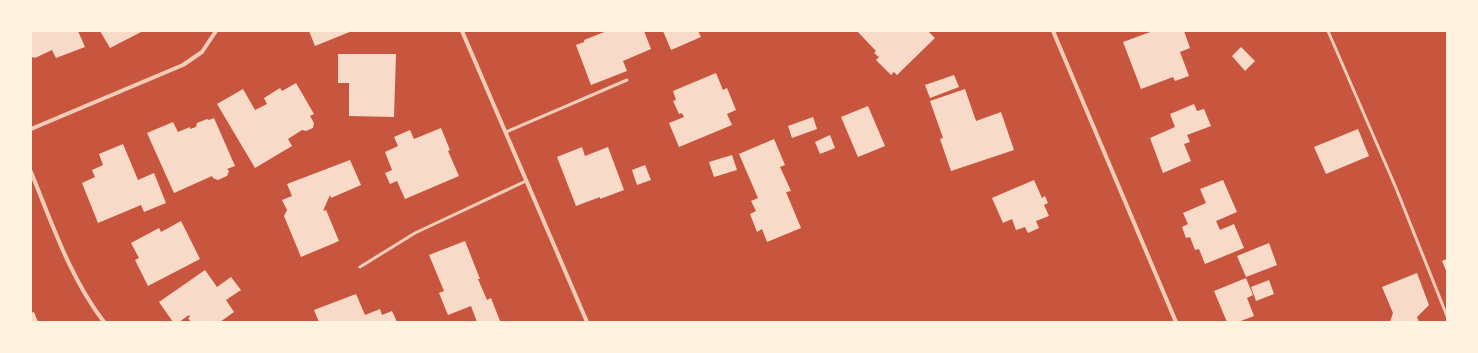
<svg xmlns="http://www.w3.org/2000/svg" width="1478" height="353" font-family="'Noto Sans',sans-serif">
	<rect width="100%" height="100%" fill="#c8553d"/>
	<g fill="#f7dbc8">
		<path d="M31,31H78L85,47L56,58L52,50L35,58L34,57L31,58Z"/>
		<path d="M100,31H143L110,48Z"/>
		<path d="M309,31H352L315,46Z"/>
		<path d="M607,31H644L651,49L623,61L627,71L591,85L576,45L584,42V40Z"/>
		<path d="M663,31H698L701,37L671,50Z"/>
		<path d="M857,31H928L935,38L897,75L894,72L891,75L876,60L879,57L874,53L876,51Z"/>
		<path d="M1153,31H1184L1190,48L1180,52L1189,76L1175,81L1173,77L1141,89L1123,42Z"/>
		<path d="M1241,47L1255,61L1245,71L1232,56Z"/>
		<path d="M338,54H396L394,117L349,116V83H338Z"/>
		<path d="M716,73L723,90L727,88L736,110L727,114L732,125L679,147L669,123L684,117L682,113L679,114L673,101L676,100L673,91Z"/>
		<path d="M954,75L959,87L930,98L925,85Z"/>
		<path d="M296,83L314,114L310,116L314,123L313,128L306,131L302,130L288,139L292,146L255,168L217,104L243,89L255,110L267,104L264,98L280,88L282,91Z"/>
		<path d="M965,89L976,121L1001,112L1014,150L951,171L940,139L943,138L930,101Z"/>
		<path d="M1194,104L1197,111L1204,109L1211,126L1187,135L1190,142L1184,144L1191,161L1163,173L1150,138L1175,127L1170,114Z"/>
		<path d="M868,106L885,146L858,157L841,117Z"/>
		<path d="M813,117L817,129L792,138L788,126Z"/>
		<path d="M214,118L235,166L227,169L229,171L227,176L218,180L213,178L212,176L174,193L147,133L173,122L178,132L190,127V129L196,127L197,123L207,119L209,120Z"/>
		<path d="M441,128L450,150L448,151L459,176L405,199L397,181L390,184L385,173L392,170L385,152L398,146L394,137L410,130L414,139Z"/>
		<path d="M1358,129L1369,156L1326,174L1314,147Z"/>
		<path d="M830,135L835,148L820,154L815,142Z"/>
		<path d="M774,139L785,165L780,167L791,191L786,192L801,228L767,242L762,229L757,232L750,214L756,211L751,201L758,198L739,154Z"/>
		<path d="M123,144L138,180L154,173L166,203L144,212L141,205L98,223L82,183L95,177L92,170L103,165L99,154Z"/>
		<path d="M582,147L585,156L608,147L624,190L600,199V197L576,206L557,157Z"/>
		<path d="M732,155L737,170L714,177L709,162Z"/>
		<path d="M350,160L361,185L331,198L330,195L323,211L326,210L339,241L301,257L284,216L287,210L282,200L292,196L287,184Z"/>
		<path d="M645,165L651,180L637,185L632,170Z"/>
		<path d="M1034,180L1042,198L1045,196L1048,203L1044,205L1049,216L1036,221L1039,228L1028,233L1025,227L1016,230L1012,219L1003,223L992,198Z"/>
		<path d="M1223,180L1237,212L1216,221L1220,230L1234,224L1244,248L1205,264L1199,249L1195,250L1190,237L1186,238L1182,227L1188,224L1183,213L1206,203L1200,189Z"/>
		<path d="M181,221L200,259L148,286L135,260L139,258L131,243L159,228L161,232Z"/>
		<path d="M465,241L480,279H478L487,300L491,298L500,321L477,322L471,306L448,315L439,293L444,291L429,255Z"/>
		<path d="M1269,243L1277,265L1246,277L1237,256Z"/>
		<path d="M1447,259V273L1442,261Z"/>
		<path d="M205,270L217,287L231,277L241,290L226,300L234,312L220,322H191L188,318L190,317L189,315L179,322H173L159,302Z"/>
		<path d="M1417,273L1429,305L1417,317L1419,322H1390L1393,313L1382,287Z"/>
		<path d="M1246,278L1253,295L1247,298L1254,316L1238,322H1227L1214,291Z"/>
		<path d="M1269,280L1274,294L1256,301L1251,287Z"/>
		<path d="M356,294L365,315L380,309L382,315L392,311L397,322H319L314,310Z"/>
		<path d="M34,312L38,322H31V313Z"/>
	</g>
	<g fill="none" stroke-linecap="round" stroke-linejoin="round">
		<g stroke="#f1ccb7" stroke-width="3">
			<path d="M1328,31L1396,188L1447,316"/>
			<path d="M506,132L627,80"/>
			<path d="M360,267L415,233L526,181"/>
		</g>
		<g stroke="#f1ccb7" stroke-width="4">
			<path d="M462,31L587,322"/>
			<path d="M1053,31L1176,322"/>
			<path d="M31,129L183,65L202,52L216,31"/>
			<path d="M31,172C52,223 70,278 104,322"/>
		</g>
	</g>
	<rect width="1478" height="353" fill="none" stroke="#fff3e0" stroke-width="64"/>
</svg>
